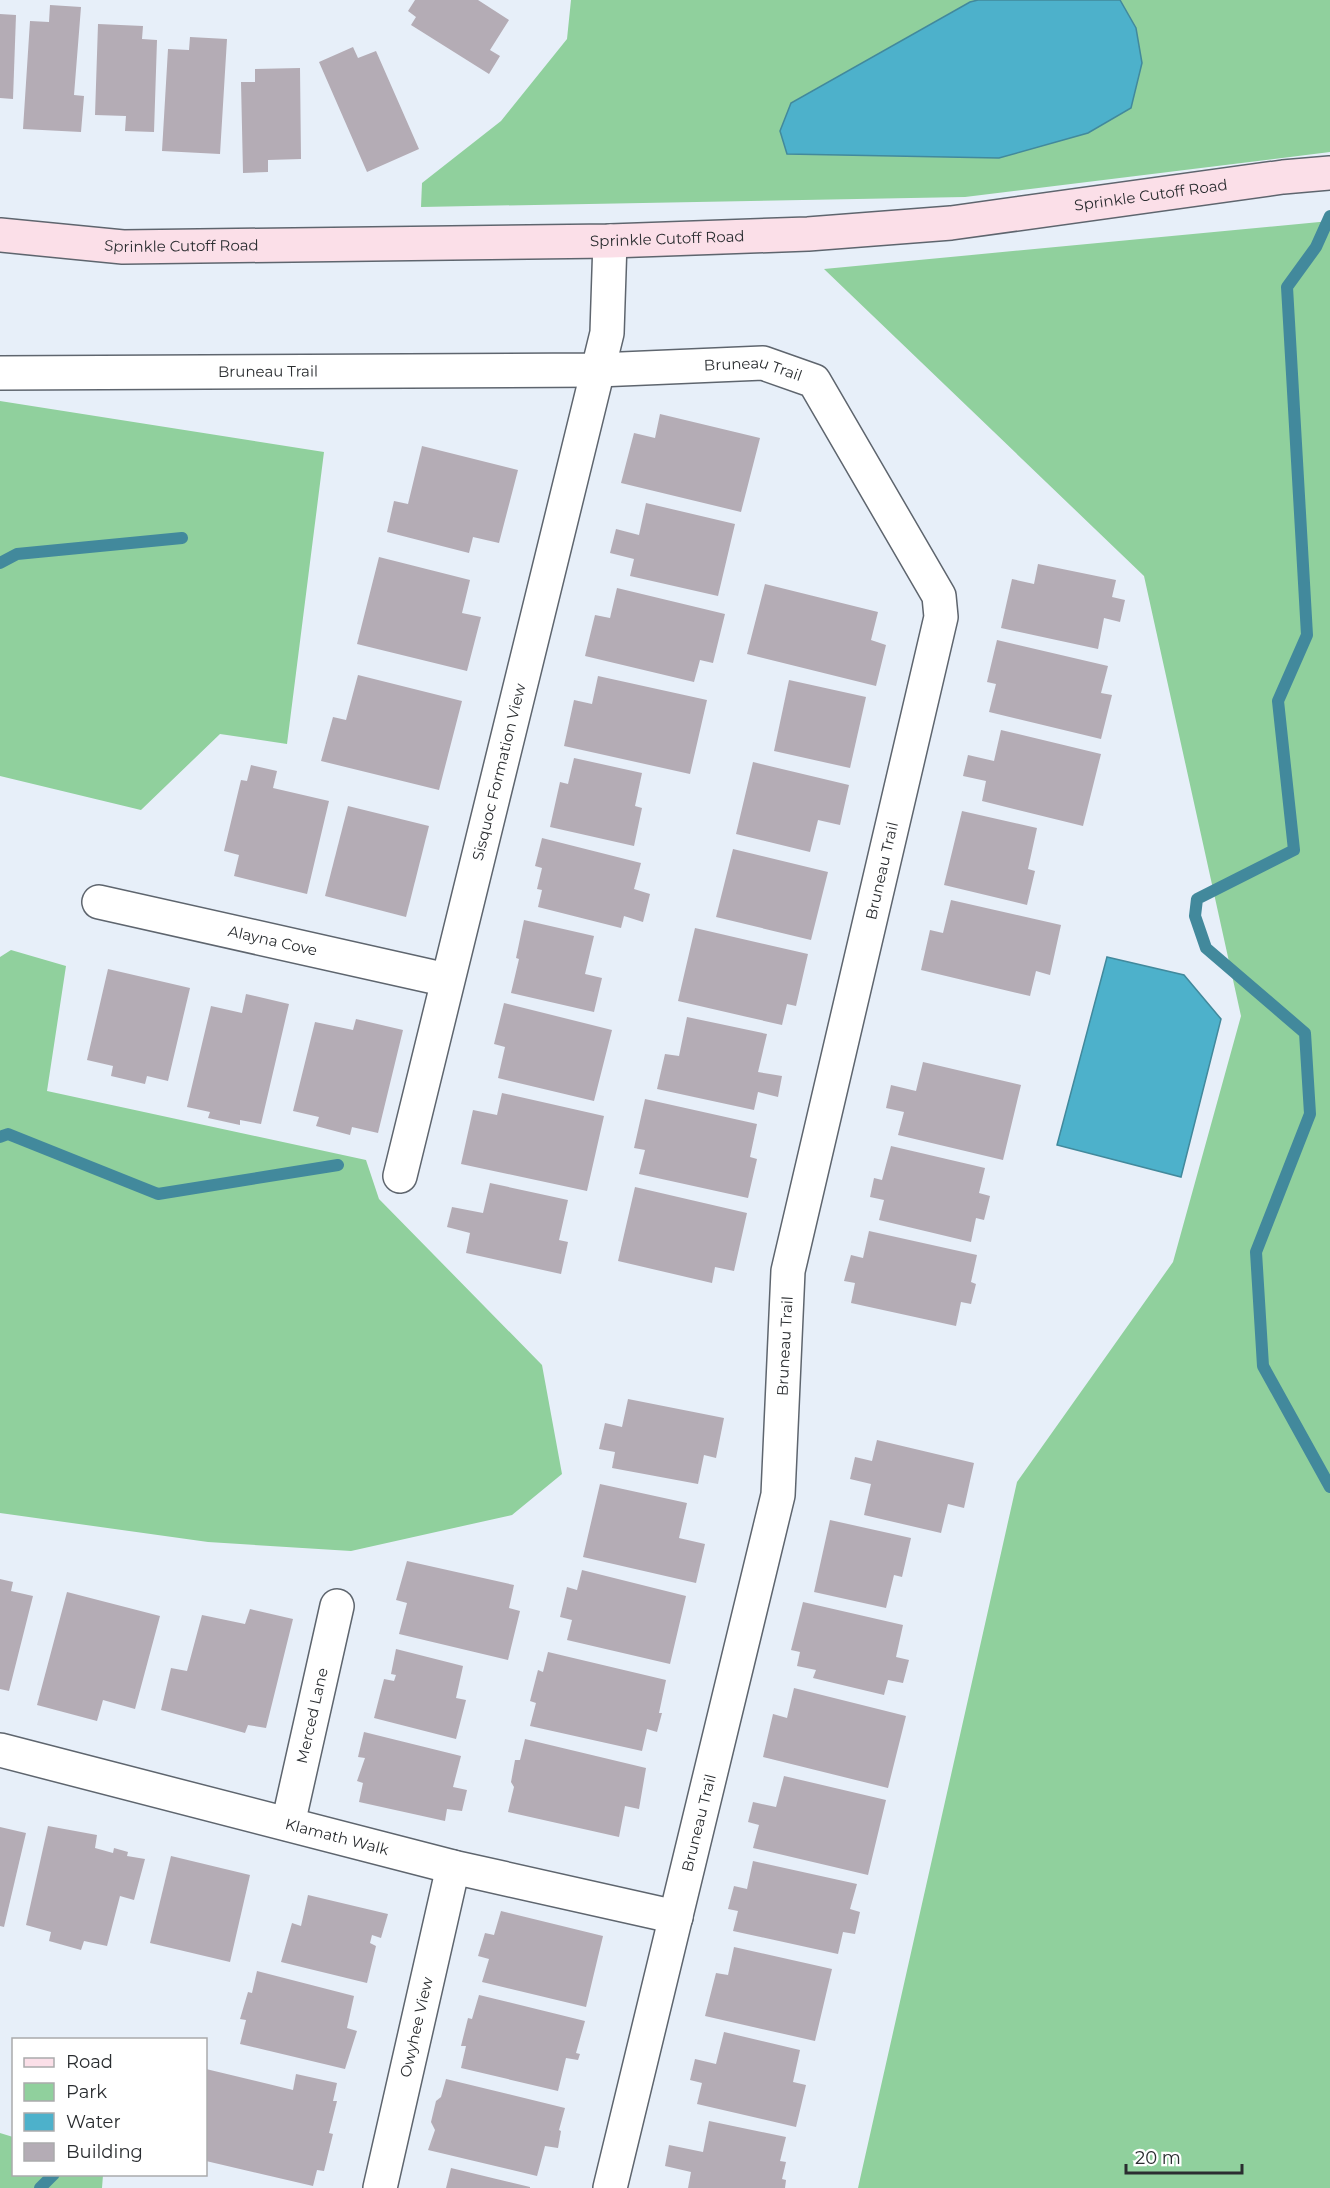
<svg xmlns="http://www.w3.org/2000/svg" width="1330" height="2188" font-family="Montserrat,sans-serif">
	<rect width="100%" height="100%" fill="#e7eff9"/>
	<g fill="#90d09d">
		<path d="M571,0H1330V152L965,197L421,207L422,183L501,121L567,39Z"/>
		<path d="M1330,221V2188H858L1017,1482L1173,1262L1241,1016L1144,576L824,269Z"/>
		<path d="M0,401L324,452L287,744L220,734L141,810L0,776Z"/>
		<path d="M11,950L66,966L47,1091L366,1160L379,1199L542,1365L562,1474L512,1515L351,1551L208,1542L0,1513V957Z"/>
		<path d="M0,2133L13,2137L14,2174L103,2175L102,2188H0Z"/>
	</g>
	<g fill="#4db1cb" stroke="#42899c" stroke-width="1.5">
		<path d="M978,0H1120L1136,28L1142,63L1131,108L1088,133L999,158L787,154L780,131L791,103L970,2Z"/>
		<path d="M1107,957L1184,975L1221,1019L1181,1177L1057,1145Z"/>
	</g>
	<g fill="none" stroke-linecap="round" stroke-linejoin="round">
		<g stroke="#42899c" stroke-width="12">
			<path d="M1330,216L1316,247L1287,287L1307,635L1278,701L1294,850L1197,899L1195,916L1206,948L1305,1033L1310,1114L1256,1252L1263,1366L1330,1487"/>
			<path d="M0,563L17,554L182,538"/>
			<path d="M0,1137L8,1134L158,1194L338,1165"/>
			<path d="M40,2188L54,2174"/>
		</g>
	</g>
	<g fill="#b4acb5">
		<path d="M415,0H478L509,20L490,50L500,56L489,74L411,25L416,17L408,11Z"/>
		<path d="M50,5L81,7L74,95L84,96L81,132L23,129L30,21L49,22Z"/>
		<path d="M0,14L16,15L13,99L0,98Z"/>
		<path d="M98,24L143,26L142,39L157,40L154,132L125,131L126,116L95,115Z"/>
		<path d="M190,37L227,39L220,154L162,151L168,49L189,50Z"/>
		<path d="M353,47L358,58L376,51L419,149L367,172L319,62Z"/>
		<path d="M300,68L301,159L268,160V172L243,173L241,82H255V69Z"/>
		<path d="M660,414L760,438L741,512L621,483L634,433L655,438Z"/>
		<path d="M422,446L518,470L499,543L473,537L469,553L387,532L394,501L408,504Z"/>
		<path d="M646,503L735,524L718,596L630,576L634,559L610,553L616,529L639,535Z"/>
		<path d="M379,557L470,580L462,613L481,617L467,671L357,644Z"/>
		<path d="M1038,564L1116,580L1112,597L1125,600L1120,622L1104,618L1098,649L1001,628L1012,579L1034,584Z"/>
		<path d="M765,584L878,612L871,640L886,645L876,686L747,654Z"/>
		<path d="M617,588L725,614L713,663L700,660L694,682L585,656L595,615L610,618Z"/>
		<path d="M997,640L1108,666L1101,693L1112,695L1101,739L989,712L996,684L987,682Z"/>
		<path d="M358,675L462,701L439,790L321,761L333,717L346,720Z"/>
		<path d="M598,676L707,700L690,774L564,746L574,700L592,704Z"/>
		<path d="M789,680L866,697L850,768L774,751Z"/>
		<path d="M1001,730L1101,754L1083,826L982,801L986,781L963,776L968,755L994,761Z"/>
		<path d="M574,758L642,773L635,806L642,808L634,846L550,827L560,782L568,784Z"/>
		<path d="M753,762L849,785L840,825L818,820L810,852L736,834Z"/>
		<path d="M251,765L277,771L273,788L329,801L307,894L234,876L239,855L224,851L241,780L247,781Z"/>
		<path d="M348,806L429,826L406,917L325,896Z"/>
		<path d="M962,811L1037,828L1028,869L1035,871L1027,905L944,885Z"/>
		<path d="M542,838L641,863L634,889L650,894L643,922L624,916L621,928L538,907L542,890L537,889L542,868L535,866Z"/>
		<path d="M733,849L828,872L811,940L716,917Z"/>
		<path d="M951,900L1061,925L1050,975L1036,971L1030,996L921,970L930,930L943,933Z"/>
		<path d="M524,920L594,936L585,974L602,978L594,1012L511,993L519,959L516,958Z"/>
		<path d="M695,928L808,954L796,1006L787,1004L782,1025L678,1001Z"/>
		<path d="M108,969L190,988L168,1081L147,1076L145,1084L111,1076L113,1066L87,1060Z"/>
		<path d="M246,994L289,1004L261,1124L240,1120V1125L208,1118L210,1112L187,1107L211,1006L242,1013Z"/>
		<path d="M504,1003L612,1030L594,1101L498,1078L505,1047L494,1044Z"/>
		<path d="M687,1017L767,1034L758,1072L782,1076L778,1097L758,1092L754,1110L657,1089L665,1054L679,1056Z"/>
		<path d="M356,1019L403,1030L378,1133L352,1127L350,1135L316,1126L319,1117L293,1111L315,1022L353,1030Z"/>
		<path d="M923,1062L1021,1085L1003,1160L898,1135L904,1112L886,1108L891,1085L916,1091Z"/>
		<path d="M502,1093L604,1116L587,1191L461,1164L473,1110L497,1115Z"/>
		<path d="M645,1099L757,1124L750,1157L757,1159L748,1198L639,1174L645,1150L634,1148Z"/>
		<path d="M891,1146L985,1168L979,1193L990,1196L984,1220L976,1218L971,1242L879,1220L884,1200L870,1197L874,1178L882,1180Z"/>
		<path d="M490,1183L568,1200L559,1240L568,1242L561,1274L466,1253L470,1233L447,1227L452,1207L483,1213Z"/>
		<path d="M635,1187L747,1213L734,1271L715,1267L712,1283L618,1261Z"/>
		<path d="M869,1231L977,1255L971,1282L976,1284L971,1304L961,1302L956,1326L851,1303L855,1283L844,1281L851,1255L863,1258Z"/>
		<path d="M628,1399L724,1418L716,1458L704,1455L698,1484L612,1468L615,1452L599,1449L605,1423L622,1427Z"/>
		<path d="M877,1440L974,1463L964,1508L948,1504L941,1533L864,1515L871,1484L850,1479L855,1457L872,1461Z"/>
		<path d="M600,1484L687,1503L679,1538L705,1544L696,1583L583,1557Z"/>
		<path d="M830,1520L911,1538L902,1577L894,1575L886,1608L814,1592Z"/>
		<path d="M407,1561L514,1585L509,1608L520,1611L508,1660L399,1634L407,1603L396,1600Z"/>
		<path d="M582,1570L686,1596L670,1664L567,1640L572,1620L560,1617L567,1587L577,1590Z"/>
		<path d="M0,1579L13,1582L11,1591L33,1596L9,1691L0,1689Z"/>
		<path d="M67,1592L160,1616L135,1709L103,1700L97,1721L37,1705Z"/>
		<path d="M803,1602L903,1625L896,1657L909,1660L903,1683L888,1680L884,1695L813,1678L816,1670L797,1666L800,1652L791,1650Z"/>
		<path d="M250,1609L293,1619L266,1728L248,1725L245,1733L161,1710L171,1668L187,1671L202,1615L245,1624Z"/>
		<path d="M396,1649L463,1666L456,1698L466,1700L456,1739L374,1718L384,1679L394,1681L396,1675L391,1674Z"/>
		<path d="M548,1652L666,1680L659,1713H662L657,1732L647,1729L642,1751L530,1726L536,1703L530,1701L538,1670L543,1672Z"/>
		<path d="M794,1688L906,1716L888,1788L763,1757L773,1714L787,1718Z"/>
		<path d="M364,1732L461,1756L453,1787L467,1790L462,1811L447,1809L445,1821L359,1802L363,1783L357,1781L365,1758L358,1757Z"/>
		<path d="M525,1739L646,1768L639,1809L625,1806L619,1837L508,1812L514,1787L511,1782L515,1760H520Z"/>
		<path d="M784,1776L886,1800L868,1875L753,1848L759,1825L748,1822L753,1802L776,1807Z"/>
		<path d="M48,1826L97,1835L95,1848L113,1853L114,1848L128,1852L127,1856L145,1859L134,1900L120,1896L107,1946L84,1941L81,1950L49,1941L51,1932L26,1925Z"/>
		<path d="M0,1827L26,1833L4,1927L0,1926Z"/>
		<path d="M171,1856L250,1875L230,1962L150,1943Z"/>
		<path d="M753,1861L857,1884L850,1909L860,1912L855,1934L843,1932L838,1954L733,1931L738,1911L728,1909L734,1886L747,1889Z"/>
		<path d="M308,1895L388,1914L381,1938L372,1935L370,1943L376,1946L367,1983L281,1962L292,1923L301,1926Z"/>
		<path d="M501,1911L603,1936L586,2007L482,1982L489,1959L478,1956L485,1933L494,1935Z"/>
		<path d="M734,1947L832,1969L815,2041L705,2016L716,1973L728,1975Z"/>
		<path d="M257,1971L354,1996L347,2028L357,2031L345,2069L240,2044L246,2020L240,2019L248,1992L252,1993Z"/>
		<path d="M479,1995L585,2021L576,2053L580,2054L578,2060L566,2058L558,2091L461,2068L466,2046H461L468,2018L472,2019Z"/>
		<path d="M724,2032L800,2050L793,2082L806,2085L796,2127L697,2104L702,2083L690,2080L695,2059L716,2064Z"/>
		<path d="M206,2069L293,2090L296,2074L337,2083L333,2101H337L329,2133L333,2134L324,2171L317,2170L313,2186L206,2161Z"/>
		<path d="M446,2079L565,2108L559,2130L561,2131L558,2148L545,2146L537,2176L428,2150L435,2130L431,2122L436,2101L441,2097Z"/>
		<path d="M709,2121L786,2137L780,2161L786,2162L782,2179L786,2180L785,2188H688L691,2172L665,2166L669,2145L703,2152Z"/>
		<path d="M451,2168L530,2187V2188H446Z"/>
	</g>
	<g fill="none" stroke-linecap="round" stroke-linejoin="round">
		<g stroke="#5e656e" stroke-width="36">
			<g id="street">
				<path id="s1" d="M0,373L598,370L763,363L814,381L939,596L941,617L788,1271L778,1495L610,2188"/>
				<path id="s2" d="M99,902L447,980"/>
				<path id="s3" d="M400,1176L607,333L610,241"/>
				<path id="s4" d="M0,1750L453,1867L676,1917"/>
				<path id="s5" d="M288,1824L337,1606"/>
				<path id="s6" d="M380,2188L453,1867"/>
			</g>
		</g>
		<g stroke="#5e656e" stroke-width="36">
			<g id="secondary">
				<path id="s7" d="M0,235L123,247L610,241L808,234L951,223L1283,177L1330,173"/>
			</g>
		</g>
		<use href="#street" stroke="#fff" stroke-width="33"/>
		<use href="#secondary" stroke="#fbdfe8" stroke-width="33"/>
	</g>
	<g text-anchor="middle" stroke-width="5" stroke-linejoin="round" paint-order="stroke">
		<g font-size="15" fill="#2a2d30" stroke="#fff">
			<text dy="5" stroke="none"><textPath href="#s7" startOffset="1154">Sprinkle Cutoff Road</textPath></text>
			<text dy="5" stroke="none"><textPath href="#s7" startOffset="668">Sprinkle Cutoff Road</textPath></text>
			<text dy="5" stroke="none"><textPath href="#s7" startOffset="182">Sprinkle Cutoff Road</textPath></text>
			<text dy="5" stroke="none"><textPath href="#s1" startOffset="268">Bruneau Trail</textPath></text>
			<text dy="5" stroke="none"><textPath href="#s1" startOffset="754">Bruneau Trail</textPath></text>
			<text dy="5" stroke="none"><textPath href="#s3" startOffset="416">Sisquoc Formation View</textPath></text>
			<text transform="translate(882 871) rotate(-77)" y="5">Bruneau Trail</text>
			<text dy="5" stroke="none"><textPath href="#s2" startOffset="178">Alayna Cove</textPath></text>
			<text transform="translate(785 1346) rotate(-87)" y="5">Bruneau Trail</text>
			<text dy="5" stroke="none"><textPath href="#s5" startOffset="111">Merced Lane</textPath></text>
			<text transform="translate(699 1823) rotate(-76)" y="5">Bruneau Trail</text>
			<text dy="5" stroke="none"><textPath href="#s4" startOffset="348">Klamath Walk</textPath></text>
			<text dy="5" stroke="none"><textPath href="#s6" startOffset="165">Owyhee View</textPath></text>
		</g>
	</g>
	<rect x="12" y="2038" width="195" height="138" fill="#ffffff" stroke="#aaabac" stroke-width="1.5"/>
	<rect x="24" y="2058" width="30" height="9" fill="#fbdfe8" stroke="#aaabac" stroke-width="1.5"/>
	<text x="66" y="2068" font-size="18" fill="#2a2d30">Road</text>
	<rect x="24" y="2083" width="30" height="18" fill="#90d09d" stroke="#aaabac" stroke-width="1.5"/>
	<text x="66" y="2098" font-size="18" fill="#2a2d30">Park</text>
	<rect x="24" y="2113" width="30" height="18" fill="#4db1cb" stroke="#aaabac" stroke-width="1.5"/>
	<text x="66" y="2128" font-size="18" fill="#2a2d30">Water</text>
	<rect x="24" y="2143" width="30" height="18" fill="#b4acb5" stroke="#aaabac" stroke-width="1.5"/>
	<text x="66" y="2158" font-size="18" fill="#2a2d30">Building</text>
	<path d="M1126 2164v9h116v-9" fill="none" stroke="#2a2d30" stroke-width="3"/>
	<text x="1135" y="2164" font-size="18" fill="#2a2d30" stroke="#ffffff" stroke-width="4.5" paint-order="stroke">20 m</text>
</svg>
